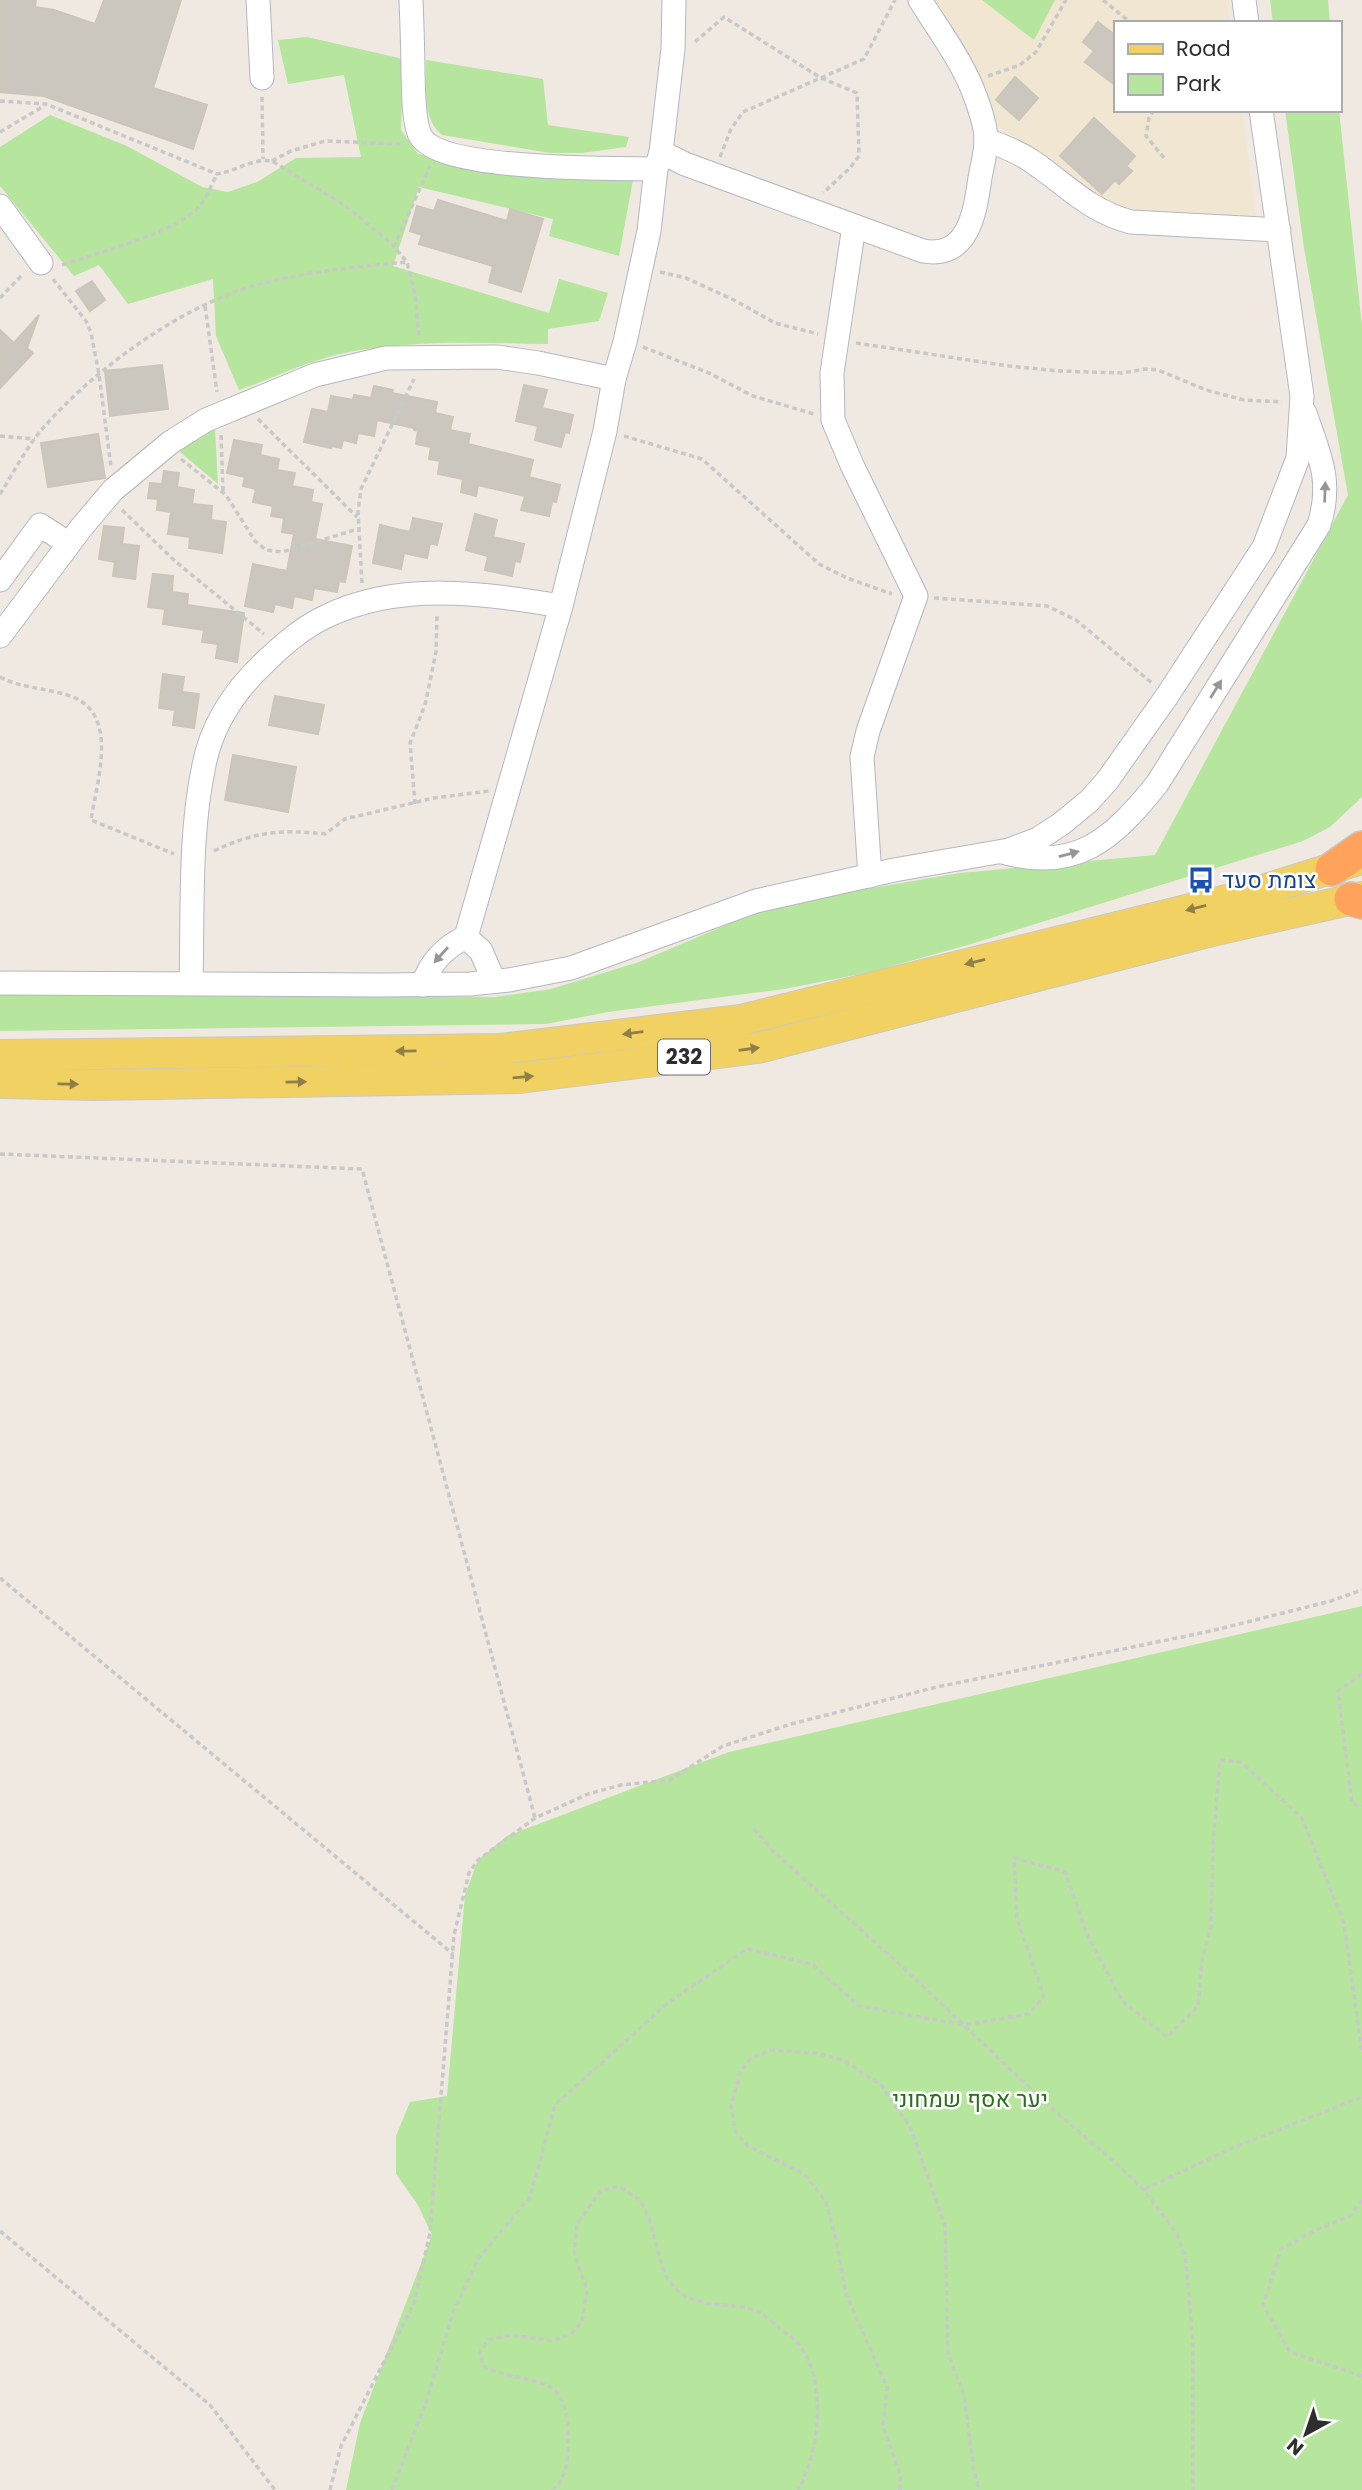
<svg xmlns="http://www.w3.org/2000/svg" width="1362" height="2490" font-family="Poppins,Heebo,sans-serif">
	<rect width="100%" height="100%" fill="#efe9e1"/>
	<path fill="#f0e6d1" d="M936,0H1227L1230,23H1115V110H1242L1256,218L1132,212L1092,197L999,126L971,61Z"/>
	<g fill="#b6e59e">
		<path d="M982,0H1055L1034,40Z"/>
		<path d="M1270,0H1328L1330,23H1273Z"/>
		<path d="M307,37L403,59L401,130L418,154L501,173L613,180L625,176L633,180L619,256L549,236L553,219L419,187L393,266L549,313L559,279L608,293L599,321L548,329V344C478,343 408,339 340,354C305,362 271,379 239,390L216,336L213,279L128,304L99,265L74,276L0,186V147L50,115L127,146L202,187L228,192L257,182L296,158L361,157L344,75L288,84L278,40Z"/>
		<path d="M426,60L543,79L548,125L629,137L626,147L582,153H550L442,135C421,118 427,85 426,60Z"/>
		<path d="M1285,110H1339L1362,326V797L1330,827L1303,841L971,944L871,972L784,989L608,1012L546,1024L0,1031V995L495,997L551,989L639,962L755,913L808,899L960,873L1155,855L1348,495L1304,248Z"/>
		<path d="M215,429L218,484L179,451Z"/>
		<path d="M1362,1606V2490H346L360,2423L432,2235L418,2205L396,2174V2136L410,2102L447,2096L465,1895L478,1860L507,1836L729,1752Z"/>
	</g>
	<g fill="#cbc7bf" stroke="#cbc5ba" stroke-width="2">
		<path d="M0,0H36L35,7L54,10L95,24L104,0H181L153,88L207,105L193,149L44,96L0,92Z"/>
		<path d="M1098,22L1115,35V85L1085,62L1094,51L1083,42Z"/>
		<path d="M1015,77L1038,98L1019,120L996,100Z"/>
		<path d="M1094,118L1135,156L1126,166L1132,171L1119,184L1115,180L1102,194L1060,156Z"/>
		<path d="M438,200L507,221L510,209L543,219L521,292L489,282L493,266L419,244L422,235L410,231L417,206L434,211Z"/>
		<path d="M92,281L105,300L90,311L76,291Z"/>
		<path d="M39,315L27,348L33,353L0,388V330L14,343Z"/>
		<path d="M162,365L168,409L110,416L105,371Z"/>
		<path d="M524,385L547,390L542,408L573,415L569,433L565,432L561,447L535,440L538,426L516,421Z"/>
		<path d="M374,386L393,390L392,393L437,402L435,413L453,417L450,430L470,434L468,444L533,460L529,477L560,485L556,502L552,501L549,516L521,510L525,496L478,485L476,496L461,492L463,479L438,474L440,461L429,459L431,447L416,444L418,431L414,430V428L377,420L374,436L358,433L356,443L343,440L341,448L332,446L331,448L304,442L312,409L328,412L331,396L353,400L354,395L371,398Z"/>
		<path d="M98,434L105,478L48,487L41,443Z"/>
		<path d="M234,440L262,445L260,455L279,459L277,470L295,473L292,486L313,490L311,502L322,504L315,539L352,546L345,582L339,581L337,592L314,588L312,600L294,596L292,608L275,604L273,612L245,606L253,564L287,571L294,534L282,532L284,518L271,516L273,506L253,502L256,489L243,486L245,477L227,473Z"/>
		<path d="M164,471L179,473L177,487L194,490L192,504L212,506L211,520L226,522L222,553L189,548L190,537L168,534L171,512L157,510L158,499L148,498L150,483L162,484Z"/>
		<path d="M475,514L497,520L493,537L524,544L520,562L515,561L512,576L485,570L488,556L466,550Z"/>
		<path d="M413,518L442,524L437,545L430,543L427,558L404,553L401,569L373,563L380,525L410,532Z"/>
		<path d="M104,526L124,528L122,544L139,546L135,579L113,576L115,562L99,559Z"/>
		<path d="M153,574L173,576L172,592L188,594L187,605L244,613L237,662L216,658L218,644L202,642L204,630L163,624L165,609L148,607Z"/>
		<path d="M163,674L184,677L182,692L199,694L194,728L173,725L175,710L159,708Z"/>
		<path d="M275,696L324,705L318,734L269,725Z"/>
		<path d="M233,755L296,767L288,812L225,800Z"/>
	</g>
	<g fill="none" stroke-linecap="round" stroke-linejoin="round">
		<g stroke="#b4b7c1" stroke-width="25">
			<g id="minor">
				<path d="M258,0L262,78"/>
				<path d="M411,0C412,25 413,50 413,75C414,94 413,115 419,133C433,172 616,168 656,169"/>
				<path d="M1244,0L1247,23"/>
				<path d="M986,140C1001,145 1016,151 1030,160C1066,184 1088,211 1131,222L1279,230"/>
				<path d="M661,152L685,164L923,251C969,259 975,212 980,178C982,166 986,153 986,140C986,124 978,103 972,88C959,57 938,29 920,0"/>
				<path d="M0,206L41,263"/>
				<path d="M854,226L832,373L833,420L852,465L916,596L868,731L862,757L870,876"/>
				<path d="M0,580L40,525L69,544"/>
				<path d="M0,636L81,528L113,490L171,442L206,420L315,375L386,358L497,357L538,363L614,379"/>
				<path d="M1002,852C1076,873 1113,839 1157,784L1319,525C1333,480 1319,455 1305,413"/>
				<path d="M466,937L561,606L605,431L614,379L625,342L649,231L656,169L661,152L673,49L674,0"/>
				<path d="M0,983L382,985L470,984L509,980L571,968L756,901L894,870L1009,850L1038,839L1061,824L1089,801L1107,781L1167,696L1264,547L1298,458L1302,396L1261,110"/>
				<path d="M191,983C193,911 189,835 204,765C212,724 236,689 266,661C284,644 302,628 325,617C399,581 482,593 561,606"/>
				<path d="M423,985C430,962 445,947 466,937L481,951L494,981"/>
			</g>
		</g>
		<g stroke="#c9c9c9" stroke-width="32">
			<g id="major">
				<path d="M0,1055L500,1049L741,1020L1247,895L1355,861"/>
				<path d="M0,1083L96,1085L520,1078L758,1048L1212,931L1362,897"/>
			</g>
		</g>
		<g stroke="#c9c9c9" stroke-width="36">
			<g id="highway">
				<path d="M1332,869L1362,848"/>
				<path d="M1351,899L1362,902"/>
			</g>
		</g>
		<g stroke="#c9c9c9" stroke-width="3.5" stroke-dasharray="5 3.5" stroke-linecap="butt">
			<path d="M1103,0L1131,23"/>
			<path d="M695,42L724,17L821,78L857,93L859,156L850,168L823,193"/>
			<path d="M988,76L1020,65L1036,52L1066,0"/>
			<path d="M262,97L263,159"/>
			<path d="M0,101L46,104L217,174C237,171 252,158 272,161L346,206L391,243L407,262L415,294L419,337"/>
			<path d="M1154,110L1149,118L1146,136L1165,159"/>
			<path d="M0,132L44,106"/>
			<path d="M720,157L731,129L743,112L864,59L895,0"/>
			<path d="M272,161L291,151L325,141L403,144"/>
			<path d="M394,247L430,166"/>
			<path d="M62,265C95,253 184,231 202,203C208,195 212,183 217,174"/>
			<path d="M660,272L686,278L734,300L775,323L818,334"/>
			<path d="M53,279L86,321L91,333L99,374L111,467"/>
			<path d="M0,298L23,274"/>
			<path d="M205,306L217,392"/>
			<path d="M856,343L1009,366L1060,371L1122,373L1146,369L1158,370L1206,390L1244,400L1282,402"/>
			<path d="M643,347L709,373L753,396L814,414"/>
			<path d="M258,419L357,517"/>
			<path d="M221,435L223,492"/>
			<path d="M0,436L35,439"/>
			<path d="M624,436L702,459L819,564L847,578L892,594"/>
			<path d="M181,459L226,495L255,541L266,550L282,552L358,529"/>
			<path d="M0,494C14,472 27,446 44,427C94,370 176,310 249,287C300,272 354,267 407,262"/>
			<path d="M122,510L176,562L264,634"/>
			<path d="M362,583L358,511L361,489L414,379"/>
			<path d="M934,598L1047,606L1076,620L1152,683"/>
			<path d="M0,677C23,689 49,688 73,697C120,716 96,784 91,820L174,854"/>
			<path d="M415,804L410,743L425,705L436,652L437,615"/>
			<path d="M214,851C253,832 281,829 325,834L345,819L434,798L489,791"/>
			<path d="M0,1154L362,1169L535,1818"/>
			<path d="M0,1578L453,1954"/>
			<path d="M1362,1674L1338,1691L1352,1804L1362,1806"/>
			<path d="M754,1829L773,1851L909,1973L1051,2108L1117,2164L1144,2190L1177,2234L1186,2261L1193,2345V2490"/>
			<path d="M1145,2189L1232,2148L1362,2097"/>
			<path d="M1362,2200L1350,2216L1318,2229L1281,2249L1263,2305L1290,2352L1362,2376"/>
			<path d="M0,2231L210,2405L275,2490"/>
			<path d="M330,2490L341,2446L414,2303L430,2233L454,1935L469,1873L478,1860L535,1818L588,1794L621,1785L670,1780L723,1746L791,1724L937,1687L1211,1631L1331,1601L1362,1590"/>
			<path d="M392,2490L426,2402L453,2313L478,2259L530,2197L555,2105L669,2002L747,1949L812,1964L859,2006L964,2025L1029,2014L1044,1996L1017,1918L1014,1858L1065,1872L1087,1934L1122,2001L1167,2037L1198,2006L1202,1961L1211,1926L1213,1845L1220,1760L1241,1762L1302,1818L1344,1923L1362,2052"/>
			<path d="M552,2490C566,2480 568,2462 568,2446C570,2366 536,2390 483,2366L480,2351L489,2340L510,2335L553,2341L572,2333L582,2322L587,2290L574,2253L577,2224L600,2192L618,2186C625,2191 635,2195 640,2201C659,2227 653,2268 677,2290C698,2310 735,2301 759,2312C765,2315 771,2321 776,2325C782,2331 791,2336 797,2342C828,2378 820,2452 798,2490"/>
			<path d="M900,2490V2474L883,2427L887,2387L846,2294L835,2235L825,2200L804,2174L748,2146L736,2132L731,2107L740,2073L751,2058L770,2050L816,2053L843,2060L881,2085L910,2127L945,2225L948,2353L964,2395L974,2471L979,2490"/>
		</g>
		<use href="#minor" stroke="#fff" stroke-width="23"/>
		<use href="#major" stroke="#f2d163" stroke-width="30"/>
		<use href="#highway" stroke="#ffa35c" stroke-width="33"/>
	</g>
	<defs><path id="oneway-solid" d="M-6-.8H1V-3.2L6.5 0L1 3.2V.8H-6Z" transform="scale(1.75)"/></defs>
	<g fill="#969696">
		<use href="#oneway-solid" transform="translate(1325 492) rotate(-88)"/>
		<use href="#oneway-solid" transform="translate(1216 689) rotate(-58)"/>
		<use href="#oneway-solid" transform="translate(1069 854) rotate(-15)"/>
		<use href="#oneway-solid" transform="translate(441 955) rotate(132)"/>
	</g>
	<g fill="#908048">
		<use href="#oneway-solid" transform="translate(1196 908) rotate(166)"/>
		<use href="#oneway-solid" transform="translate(975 962) rotate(166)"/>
		<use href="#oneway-solid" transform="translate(633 1033) rotate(173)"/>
		<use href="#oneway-solid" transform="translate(749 1049) rotate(-8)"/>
		<use href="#oneway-solid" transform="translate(406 1051) rotate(179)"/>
		<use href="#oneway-solid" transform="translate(523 1077) rotate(-5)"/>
		<use href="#oneway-solid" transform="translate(296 1082) rotate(-1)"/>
		<use href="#oneway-solid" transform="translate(68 1084) rotate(1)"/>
	</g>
	<defs>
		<g id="bus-bare" transform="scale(2.1)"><path d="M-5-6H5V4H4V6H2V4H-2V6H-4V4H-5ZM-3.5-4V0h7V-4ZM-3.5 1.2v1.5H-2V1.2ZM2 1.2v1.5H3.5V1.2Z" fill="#1a4fb4" stroke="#fff" stroke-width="2.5" paint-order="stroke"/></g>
	</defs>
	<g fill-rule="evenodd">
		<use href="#bus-bare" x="1201" y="880"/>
	</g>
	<g text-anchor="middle" stroke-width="5" stroke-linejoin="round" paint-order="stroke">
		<rect fill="#fff" stroke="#6d6d6d" stroke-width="2" x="658" y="1039.5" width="52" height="35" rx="5"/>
		<g font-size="21" font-weight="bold" fill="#2e2e2e">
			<text x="684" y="1064">232</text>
		</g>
		<g font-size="23" fill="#164399" stroke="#fff" text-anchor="start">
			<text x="1222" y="888">צומת סעד</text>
		</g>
		<g font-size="23" fill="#2c6e1b" stroke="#fff">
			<text x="970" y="2107">יער אסף שמחוני</text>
		</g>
	</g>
	<rect x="1114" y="21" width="228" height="91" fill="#ffffff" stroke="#ababab" stroke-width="2"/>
	<rect x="1128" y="44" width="35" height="10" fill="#f2d163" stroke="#ababab" stroke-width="2"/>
	<text x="1176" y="56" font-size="21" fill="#2e2e2e">Road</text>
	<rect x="1128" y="74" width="35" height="21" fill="#b6e59e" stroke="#ababab" stroke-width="2"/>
	<text x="1176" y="91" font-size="21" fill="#2e2e2e">Park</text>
	<g transform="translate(1306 2434) rotate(220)" stroke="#ffffff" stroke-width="5" paint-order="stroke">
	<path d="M0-5L12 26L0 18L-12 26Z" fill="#2e2e2e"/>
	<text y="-10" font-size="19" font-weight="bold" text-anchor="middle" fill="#2e2e2e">N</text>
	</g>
</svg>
